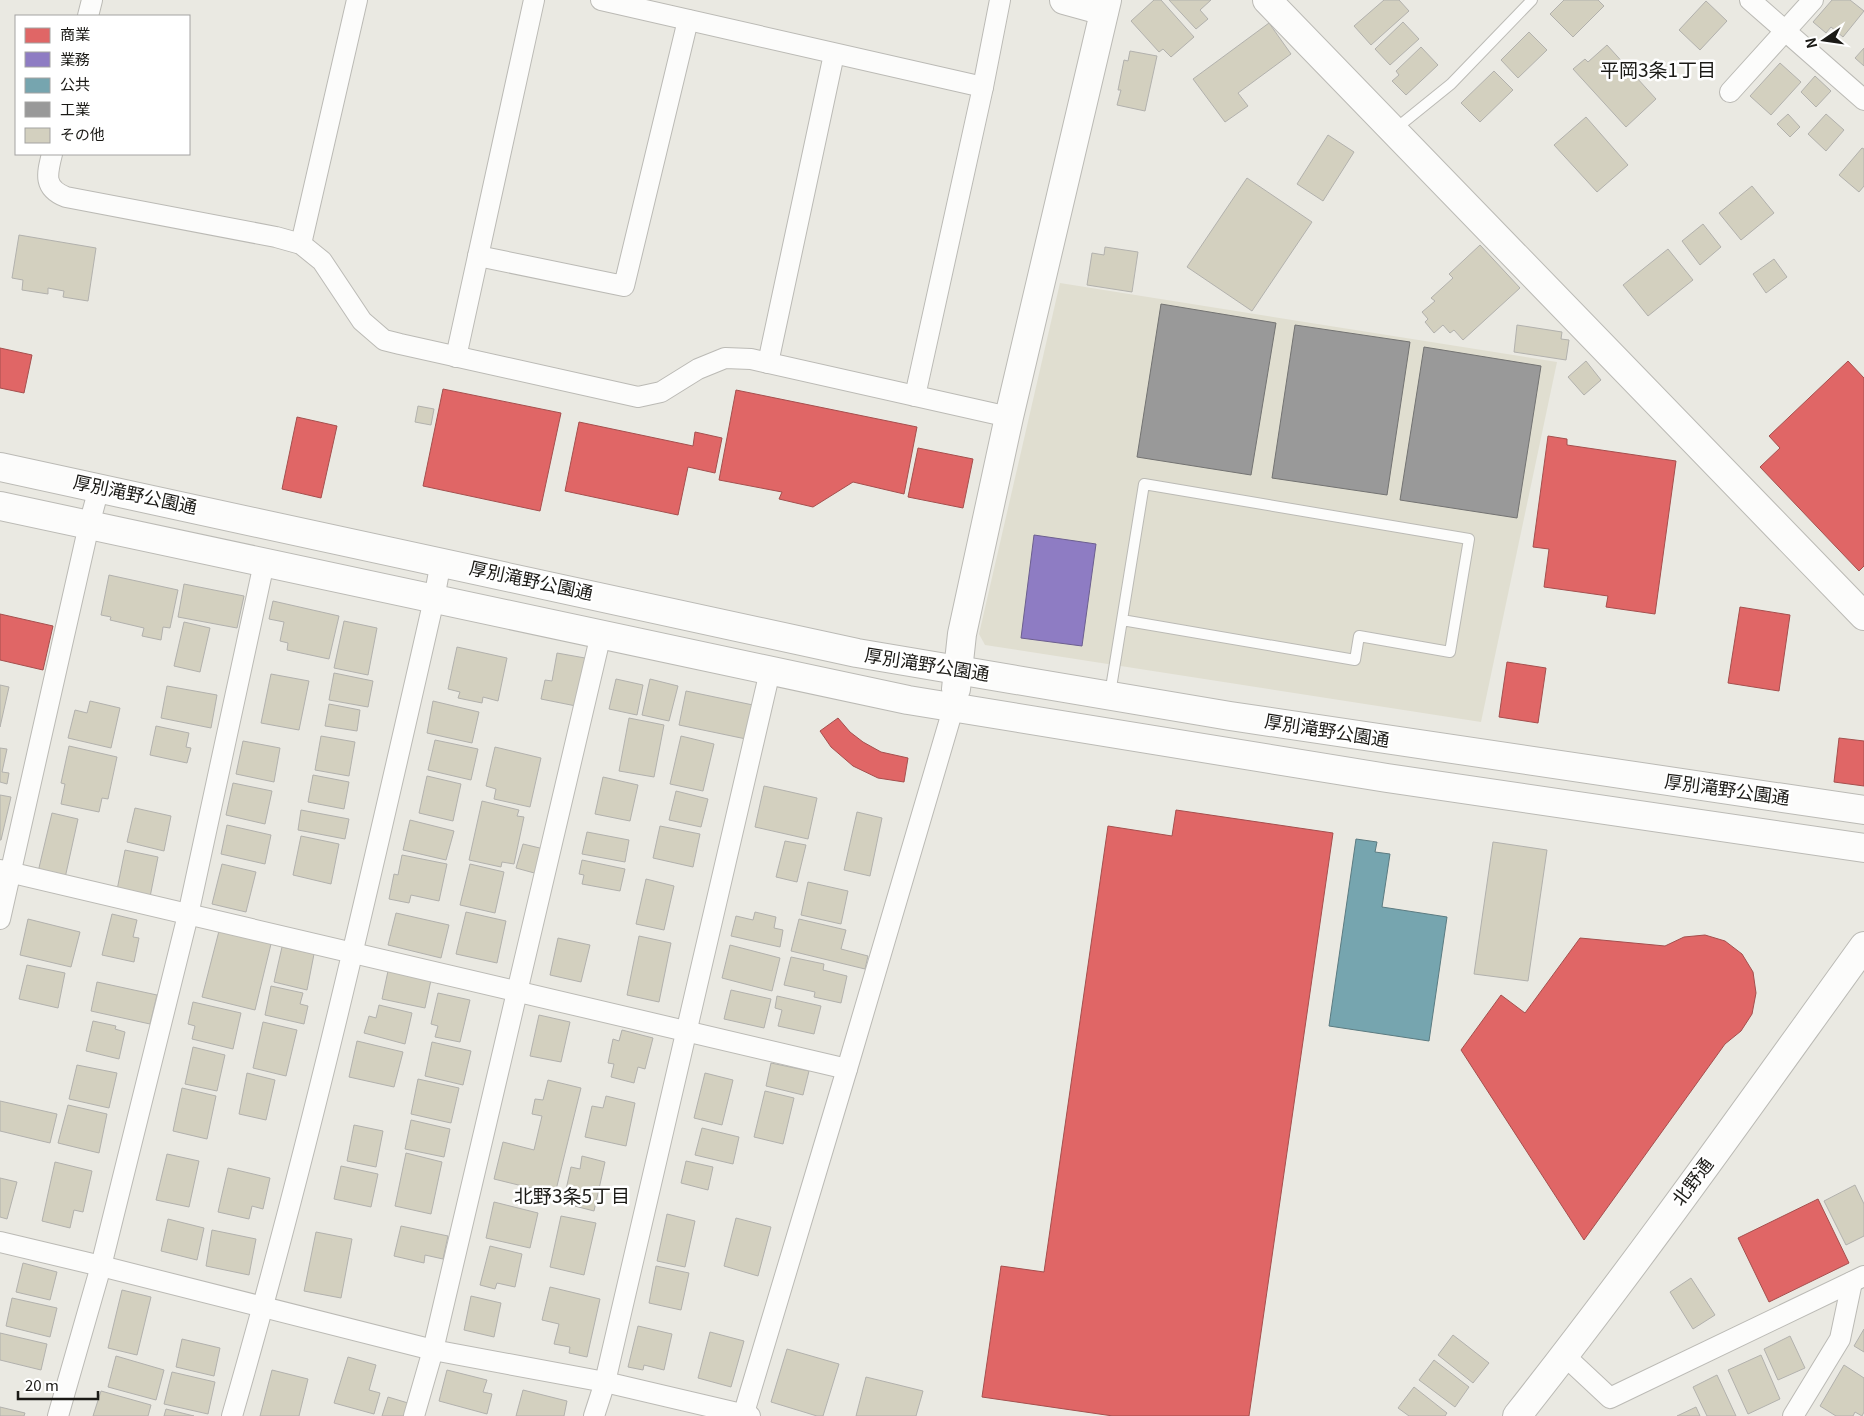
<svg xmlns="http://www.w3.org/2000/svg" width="1864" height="1416" font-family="Georgia,'Noto Sans JP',serif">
	<rect width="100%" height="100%" fill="#eae9e2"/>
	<path fill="#e0ded0" d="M1060,283L1557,362L1481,722L985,645L979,634Z"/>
	<g fill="#e06666" stroke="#a54f4e">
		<path d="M0,348L32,355L24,393L0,388Z"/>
		<path d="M1848,361L1864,378V566L1859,571L1760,467L1780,448L1769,436Z"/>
		<path d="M443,389L561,413L540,511L423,486Z"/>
		<path d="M736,390L917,427L904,494L853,482L813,507L779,499L782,492L719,480Z"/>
		<path d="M297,417L337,426L321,498L282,489Z"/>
		<path d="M579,422L693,446L695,432L722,438L715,473L688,467L678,515L565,491Z"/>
		<path d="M1548,436L1567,439V445L1676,461L1655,614L1606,607L1608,596L1544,587L1549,549L1533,547Z"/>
		<path d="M918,448L973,459L963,508L908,497Z"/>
		<path d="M1740,607L1790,615L1779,691L1728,683Z"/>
		<path d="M0,614L53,626L43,670L0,660Z"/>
		<path d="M1507,662L1546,668L1538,723L1499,717Z"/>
		<path d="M838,718L850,732L863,742L881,752L908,758L904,782L878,778L853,766L831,747L820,731Z"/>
		<path d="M1839,738L1864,741V786L1834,782Z"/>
		<path d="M1176,810L1333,833L1249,1416H1113L982,1397L1001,1266L1044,1272L1108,826L1172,836Z"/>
		<path d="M1705,935L1725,941L1742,954L1753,972L1756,993L1752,1014L1741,1031L1725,1044L1584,1240L1461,1050L1501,995L1525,1013L1580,938L1665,946L1684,937Z"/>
		<path d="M1818,1199L1849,1263L1769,1302L1738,1238Z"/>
	</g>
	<path fill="#8e7cc3" stroke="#6c5f8f" d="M1034,535L1096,544L1082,646L1021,638Z"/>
	<path fill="#76a5af" stroke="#5b7b81" d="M1356,839L1377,842L1375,852L1390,854L1382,907L1447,917L1429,1041L1329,1026Z"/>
	<g fill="#999" stroke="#737372">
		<path d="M1161,304L1276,323L1251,475L1137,457Z"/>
		<path d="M1295,325L1410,342L1387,495L1272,478Z"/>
		<path d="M1424,347L1541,366L1517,518L1400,500Z"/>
	</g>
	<g fill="#d3d0bf" stroke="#b2b1ad">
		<path d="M1154,0H1161L1194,37L1171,57L1163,49L1159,52L1131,21Z"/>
		<path d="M1169,0H1211L1200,10L1208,19L1196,29Z"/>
		<path d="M1384,0H1399L1409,11L1371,45L1354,26Z"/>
		<path d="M1564,0H1598L1604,6L1573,37L1550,14Z"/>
		<path d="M1832,0H1850L1864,11L1843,37L1831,27L1826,33L1813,22Z"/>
		<path d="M1706,1L1727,21L1700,50L1679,30Z"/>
		<path d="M1403,22L1419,39L1390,65L1375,49Z"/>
		<path d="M1269,23L1291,54L1238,93L1248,106L1225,122L1193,79Z"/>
		<path d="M1529,32L1547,50L1518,78L1501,60Z"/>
		<path d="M1607,45L1656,99L1626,127L1573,69L1585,59L1588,62Z"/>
		<path d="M1421,47L1438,65L1406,95L1392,81L1399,75L1396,71Z"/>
		<path d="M1864,48V66L1855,58Z"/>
		<path d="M1130,51L1157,56L1145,111L1117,105L1121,90H1118L1124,60L1128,61Z"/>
		<path d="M1780,63L1801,82L1771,115L1750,96Z"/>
		<path d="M1494,71L1513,90L1480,122L1461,103Z"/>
		<path d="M1815,76L1831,91L1816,107L1801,92Z"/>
		<path d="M1788,114L1800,127L1790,137L1777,124Z"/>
		<path d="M1826,114L1844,130L1826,151L1808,134Z"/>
		<path d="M1586,117L1628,165L1597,192L1554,145Z"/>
		<path d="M1328,135L1354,152L1323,201L1297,184Z"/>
		<path d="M1862,148L1864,149V186L1859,192L1839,175Z"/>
		<path d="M1247,178L1312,222L1252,311L1187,267Z"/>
		<path d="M1752,186L1774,213L1741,240L1719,213Z"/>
		<path d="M1703,224L1721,247L1700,265L1682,241Z"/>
		<path d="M19,235L96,248L88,301L63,297L64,291L48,288V294L22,290L23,280L12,278Z"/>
		<path d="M1480,245L1520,288L1463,340L1454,330L1450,333L1443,325L1434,333L1425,322L1428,319L1422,312L1435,301L1431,298L1453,278L1449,274Z"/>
		<path d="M1105,247L1138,252L1132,292L1087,285L1092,253L1104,255Z"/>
		<path d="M1668,249L1693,280L1648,316L1623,285Z"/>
		<path d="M1774,259L1787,277L1766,293L1753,274Z"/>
		<path d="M1517,325L1562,332L1561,339L1569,340L1566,360L1514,352Z"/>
		<path d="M1586,361L1601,380L1584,395L1568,377Z"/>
		<path d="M418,406L434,409L431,425L415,422Z"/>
		<path d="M109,575L178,590L170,628L163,627L161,640L142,636L144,628L110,620L111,617L101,615Z"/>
		<path d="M184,584L244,596L237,628L178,617Z"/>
		<path d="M273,601L339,616L329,659L287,650L288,643L280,641L284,622L269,619Z"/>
		<path d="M344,621L377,628L368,675L334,668Z"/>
		<path d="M184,622L210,628L200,672L174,666Z"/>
		<path d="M457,647L507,658L498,701L483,697L482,703L458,698L460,692L448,689Z"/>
		<path d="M557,653L585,658L576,706L541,699L545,680L552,681Z"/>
		<path d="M334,673L373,681L368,707L329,700Z"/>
		<path d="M271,674L309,681L299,730L261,723Z"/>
		<path d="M616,679L643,685L637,715L609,709Z"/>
		<path d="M650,679L678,686L669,721L642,715Z"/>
		<path d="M0,685L9,687L0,727Z"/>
		<path d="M167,686L217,695L211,728L161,718Z"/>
		<path d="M686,691L753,705L746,739L679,725Z"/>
		<path d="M90,701L120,708L111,748L68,738L75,710L87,713Z"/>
		<path d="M433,701L479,712L472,743L427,733Z"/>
		<path d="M329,704L360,710L357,731L325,726Z"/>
		<path d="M629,718L664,725L654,777L619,771Z"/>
		<path d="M156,726L189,733L186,747L191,748L187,763L150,755Z"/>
		<path d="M321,736L355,742L349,776L315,770Z"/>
		<path d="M681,736L714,744L703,791L670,784Z"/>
		<path d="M435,740L478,749L471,780L428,770Z"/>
		<path d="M243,741L280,748L274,782L236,774Z"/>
		<path d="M69,746L117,757L108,799L102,798L99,812L61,804L65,784L61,783Z"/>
		<path d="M495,747L541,758L530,807L494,799L496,789L486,786Z"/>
		<path d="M0,748L7,749L2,772L9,773L7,784L0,782Z"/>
		<path d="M313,775L349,782L344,809L308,802Z"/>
		<path d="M427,776L461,784L453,821L419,813Z"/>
		<path d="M603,777L638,785L630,821L595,814Z"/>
		<path d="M233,783L272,791L265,824L226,815Z"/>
		<path d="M764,786L817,798L808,839L755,827Z"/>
		<path d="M676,791L708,799L701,827L669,820Z"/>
		<path d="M0,795L11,797L1,840H0Z"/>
		<path d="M482,801L519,810L517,816L524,817L514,864L502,862L501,867L469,860Z"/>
		<path d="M135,808L171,816L164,851L127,842Z"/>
		<path d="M301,810L349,819L345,839L298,830Z"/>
		<path d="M857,812L882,818L870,876L844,870Z"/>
		<path d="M52,813L78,819L65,878L38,872Z"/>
		<path d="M410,820L454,831L446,860L403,850Z"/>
		<path d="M227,825L271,835L265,864L221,854Z"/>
		<path d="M660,826L700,834L693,867L653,858Z"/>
		<path d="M587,832L629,840L625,862L582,854Z"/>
		<path d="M301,836L339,844L331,884L293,875Z"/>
		<path d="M785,841L806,845L797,882L776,877Z"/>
		<path d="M1493,842L1547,850L1528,981L1474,974Z"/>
		<path d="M523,844L544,849L538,874L516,868Z"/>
		<path d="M125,850L158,857L150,897L117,890Z"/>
		<path d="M402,855L447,864L439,901L411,895L409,903L389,899L394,874L398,875Z"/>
		<path d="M582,860L625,869L620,891L582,884L584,875L579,874Z"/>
		<path d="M222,864L256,872L246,912L212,904Z"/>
		<path d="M470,864L504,872L495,913L460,905Z"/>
		<path d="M646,879L674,886L664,930L636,924Z"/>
		<path d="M808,882L848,891L841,924L801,915Z"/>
		<path d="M466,912L506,921L497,963L456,954Z"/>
		<path d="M755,912L776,917L774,928L783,930L780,947L731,936L736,916L753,920Z"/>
		<path d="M396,913L449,925L441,958L388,945Z"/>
		<path d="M112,914L137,920L133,937L139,938L134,962L102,955Z"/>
		<path d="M28,919L80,932L71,967L20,955Z"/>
		<path d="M799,919L846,930L841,949L868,956L865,969L791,951Z"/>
		<path d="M219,931L271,944L255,1010L202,997Z"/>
		<path d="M639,936L671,943L659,1002L627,995Z"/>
		<path d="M558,938L590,945L581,982L550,975Z"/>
		<path d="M730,945L780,958L772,991L722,978Z"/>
		<path d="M282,947L314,954L307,990L274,982Z"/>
		<path d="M791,957L824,964L823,970L847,976L841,1003L814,997L815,992L784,985Z"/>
		<path d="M27,965L65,973L58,1008L19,999Z"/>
		<path d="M388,971L431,980L425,1008L382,999Z"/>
		<path d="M97,982L157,995L150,1024L91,1011Z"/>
		<path d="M271,986L303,993L300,1004L308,1006L304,1024L265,1015Z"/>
		<path d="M731,990L771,999L764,1028L724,1019Z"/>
		<path d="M438,993L470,1000L460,1042L435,1037L438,1026L431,1024Z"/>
		<path d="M777,996L821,1006L814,1034L778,1026L782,1010L775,1008Z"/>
		<path d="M193,1002L241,1013L233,1049L192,1039L195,1026L188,1024Z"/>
		<path d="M379,1005L412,1013L405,1044L364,1033L369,1016L376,1018Z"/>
		<path d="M539,1015L570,1022L561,1062L530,1056Z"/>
		<path d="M93,1021L116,1026L115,1029L125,1032L119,1059L86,1051Z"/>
		<path d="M263,1022L297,1030L286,1076L253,1068Z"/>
		<path d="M622,1030L653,1038L645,1069L638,1067L634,1083L611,1077L614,1064L608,1063L613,1039L619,1041Z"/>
		<path d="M357,1041L403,1052L394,1087L349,1077Z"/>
		<path d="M432,1042L471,1051L463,1085L425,1076Z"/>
		<path d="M193,1047L225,1055L217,1091L185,1084Z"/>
		<path d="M771,1063L809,1071L803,1095L766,1086Z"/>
		<path d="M77,1065L117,1073L109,1108L69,1099Z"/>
		<path d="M247,1073L275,1080L266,1120L239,1114Z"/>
		<path d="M705,1073L733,1080L722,1125L694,1118Z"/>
		<path d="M418,1079L459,1088L451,1123L411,1114Z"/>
		<path d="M548,1080L581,1088L555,1194L494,1179L503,1142L534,1150L542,1116L532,1114L535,1099L543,1100Z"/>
		<path d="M182,1088L216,1096L207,1139L173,1131Z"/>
		<path d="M765,1091L794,1098L783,1144L754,1137Z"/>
		<path d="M606,1096L635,1103L626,1146L585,1137L592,1106L603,1108Z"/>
		<path d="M0,1101L57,1114L50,1143L0,1131Z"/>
		<path d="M68,1105L107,1114L99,1153L58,1143Z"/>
		<path d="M411,1120L450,1129L444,1157L405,1149Z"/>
		<path d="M354,1125L383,1131L376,1167L347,1161Z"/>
		<path d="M702,1128L739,1137L733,1164L695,1155Z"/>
		<path d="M406,1153L442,1162L431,1214L395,1206Z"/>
		<path d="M167,1154L199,1161L189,1207L156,1200Z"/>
		<path d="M582,1156L605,1162L594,1211L563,1203L571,1167L580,1169Z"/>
		<path d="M686,1161L713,1167L708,1190L681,1183Z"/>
		<path d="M55,1162L92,1171L83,1212L74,1210L70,1228L42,1221Z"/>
		<path d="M341,1166L378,1174L371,1207L334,1199Z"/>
		<path d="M228,1168L270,1178L263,1209L252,1206L249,1219L218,1212Z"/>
		<path d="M0,1178L17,1182L7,1219L0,1217Z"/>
		<path d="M1855,1185L1864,1204V1236L1846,1245L1824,1201Z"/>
		<path d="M494,1202L538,1213L530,1248L486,1238Z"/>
		<path d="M667,1214L695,1221L685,1267L657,1261Z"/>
		<path d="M561,1216L596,1223L584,1275L550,1267Z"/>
		<path d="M736,1218L771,1227L758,1276L724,1266Z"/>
		<path d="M168,1219L204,1228L197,1260L161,1251Z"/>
		<path d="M401,1226L448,1236L443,1259L425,1255L424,1263L394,1256Z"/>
		<path d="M212,1230L256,1239L249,1275L206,1266Z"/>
		<path d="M316,1232L352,1239L341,1298L304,1291Z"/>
		<path d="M490,1246L522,1254L515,1287L497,1283L495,1289L480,1285Z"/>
		<path d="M23,1263L57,1272L50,1300L16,1292Z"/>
		<path d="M656,1266L689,1273L681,1310L649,1303Z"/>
		<path d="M1691,1278L1715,1315L1693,1329L1670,1292Z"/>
		<path d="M550,1287L600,1299L587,1357L569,1353L570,1347L554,1344L559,1324L542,1320Z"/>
		<path d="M122,1290L151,1297L137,1355L108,1348Z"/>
		<path d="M471,1296L501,1303L494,1337L464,1330Z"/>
		<path d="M12,1298L57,1308L50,1337L6,1326Z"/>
		<path d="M638,1326L672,1334L664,1370L644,1365L643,1370L628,1367Z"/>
		<path d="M1864,1329V1352L1854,1346Z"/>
		<path d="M710,1332L744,1341L731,1387L698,1378Z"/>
		<path d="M0,1333L47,1344L41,1370L0,1360Z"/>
		<path d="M1453,1335L1489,1363L1473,1383L1438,1355Z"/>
		<path d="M1790,1336L1805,1368L1778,1380L1764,1349Z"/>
		<path d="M182,1339L220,1348L214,1376L176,1367Z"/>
		<path d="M787,1349L839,1364L823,1416H817L771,1402Z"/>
		<path d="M1761,1355L1780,1399L1748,1414L1728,1370Z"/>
		<path d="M116,1356L164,1370L156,1400L108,1387Z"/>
		<path d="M348,1357L376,1365L369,1390L380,1393L374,1414L334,1403Z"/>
		<path d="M1434,1360L1469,1387L1455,1407L1419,1380Z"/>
		<path d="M1844,1365L1864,1378V1412L1862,1416L1855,1412L1853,1416H1836L1820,1406Z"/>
		<path d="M272,1370L308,1379L299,1416H260Z"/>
		<path d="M447,1370L487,1380L483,1392L492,1394L487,1414L439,1401Z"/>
		<path d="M172,1372L215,1382L208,1414L164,1404Z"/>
		<path d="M1717,1375L1736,1416H1707L1693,1387Z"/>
		<path d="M866,1377L923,1391L916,1416H856Z"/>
		<path d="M1414,1387L1447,1413L1445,1416H1409L1398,1408Z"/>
		<path d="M523,1390L567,1401L564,1416H516Z"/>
		<path d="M101,1391L151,1405L148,1416H93Z"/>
		<path d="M388,1397L408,1403L404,1416H382Z"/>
		<path d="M0,1407L25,1413L24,1416H0Z"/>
		<path d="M1696,1407L1700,1416H1677Z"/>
		<path d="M166,1409L194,1416H164Z"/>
	</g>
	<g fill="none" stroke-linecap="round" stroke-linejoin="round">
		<g stroke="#bbbab5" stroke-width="12">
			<g id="lane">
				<path d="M1394,130L1451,84L1532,0"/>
				<path d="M1110,694L1144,484L1469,539L1450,652L1359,636L1355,660L1122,620"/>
			</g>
		</g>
		<g stroke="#bbbab5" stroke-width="22">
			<g id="street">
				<path d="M601,0L983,87"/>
				<path d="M1750,0L1864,100"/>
				<path d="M88,16L92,0"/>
				<path d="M1730,92L1813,0"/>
				<path d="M52,154C47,174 43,188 66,197L276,237L301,244L322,261L362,321L384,340L400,344L638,397L661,392L698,369L725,358L751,359L1009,417"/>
				<path d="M301,244L357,0"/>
				<path d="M478,256L624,286L688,20"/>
				<path d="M456,357L534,0"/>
				<path d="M768,363L834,54"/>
				<path d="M915,396L983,87L1000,0"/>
				<path d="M0,870L847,1069"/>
				<path d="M0,919L89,525L99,488"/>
				<path d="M0,1242L101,1266L433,1350L605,1382L750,1416"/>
				<path d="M1565,1356L1610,1398L1864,1276"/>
				<path d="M58,1416L101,1266L188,915L264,563"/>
				<path d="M232,1416C310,1146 372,872 434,599L441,561"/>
				<path d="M414,1416L433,1350L601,634"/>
				<path d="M594,1416L605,1382L770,671"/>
				<path d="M743,1416L847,1069L953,709"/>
				<path d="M1793,1416L1840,1339L1852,1282"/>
			</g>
		</g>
		<g stroke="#bbbab5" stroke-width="30">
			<g id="secondary">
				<path d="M1064,0L1104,11"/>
				<path d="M1267,0L1864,616"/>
				<path d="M0,467L857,653L1230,716L1864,810"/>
				<path d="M0,506L908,700L1387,778L1864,848"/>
				<path d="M956,689L962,634L1009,417L1107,0"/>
				<path d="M1517,1416C1638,1263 1750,1104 1864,946"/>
			</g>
		</g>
		<use href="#lane" stroke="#fcfcfb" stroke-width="10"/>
		<use href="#street" stroke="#fcfcfb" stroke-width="20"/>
		<use href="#secondary" stroke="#fcfcfb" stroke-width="28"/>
	</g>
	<g text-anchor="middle" stroke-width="5" stroke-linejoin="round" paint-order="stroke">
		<g font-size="18" fill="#1b1a16" stroke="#fff">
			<text transform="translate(135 495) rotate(12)" y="6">厚別滝野公園通</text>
			<text transform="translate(531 581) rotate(12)" y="6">厚別滝野公園通</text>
			<text transform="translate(927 665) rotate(9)" y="6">厚別滝野公園通</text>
			<text transform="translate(1327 731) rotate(9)" y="6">厚別滝野公園通</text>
			<text transform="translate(1727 790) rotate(8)" y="6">厚別滝野公園通</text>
			<text transform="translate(1693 1182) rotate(-53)" y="6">北野通</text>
		</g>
		<g font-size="19" fill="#1b1a16" stroke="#fff">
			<text x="1658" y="77">平岡3条1丁目</text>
			<text x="572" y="1203">北野3条5丁目</text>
		</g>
	</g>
	<rect x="15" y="15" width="175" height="140" fill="#ffffff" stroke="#a4a3a2"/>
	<rect x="25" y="28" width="25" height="15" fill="#e06666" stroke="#a4a3a2"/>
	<text x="60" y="40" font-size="15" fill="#1b1a16">商業</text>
	<rect x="25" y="52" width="25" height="15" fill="#8e7cc3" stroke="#a4a3a2"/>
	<text x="60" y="65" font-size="15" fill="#1b1a16">業務</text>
	<rect x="25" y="78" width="25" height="15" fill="#76a5af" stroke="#a4a3a2"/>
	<text x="60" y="90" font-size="15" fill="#1b1a16">公共</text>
	<rect x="25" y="102" width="25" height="15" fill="#999999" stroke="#a4a3a2"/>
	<text x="60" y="115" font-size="15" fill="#1b1a16">工業</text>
	<rect x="25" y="128" width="25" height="15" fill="#d3d0bf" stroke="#a4a3a2"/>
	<text x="60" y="140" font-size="15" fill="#1b1a16">その他</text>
	<g transform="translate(1824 40) rotate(257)" stroke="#ffffff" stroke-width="4" paint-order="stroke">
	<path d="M0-4L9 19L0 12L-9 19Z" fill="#1b1a16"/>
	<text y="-8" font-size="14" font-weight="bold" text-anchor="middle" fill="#1b1a16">N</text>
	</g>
	<path d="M18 1391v8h80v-8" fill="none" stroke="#1b1a16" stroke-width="2.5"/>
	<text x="25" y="1391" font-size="15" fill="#1b1a16" stroke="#ffffff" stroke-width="4" paint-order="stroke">20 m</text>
</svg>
